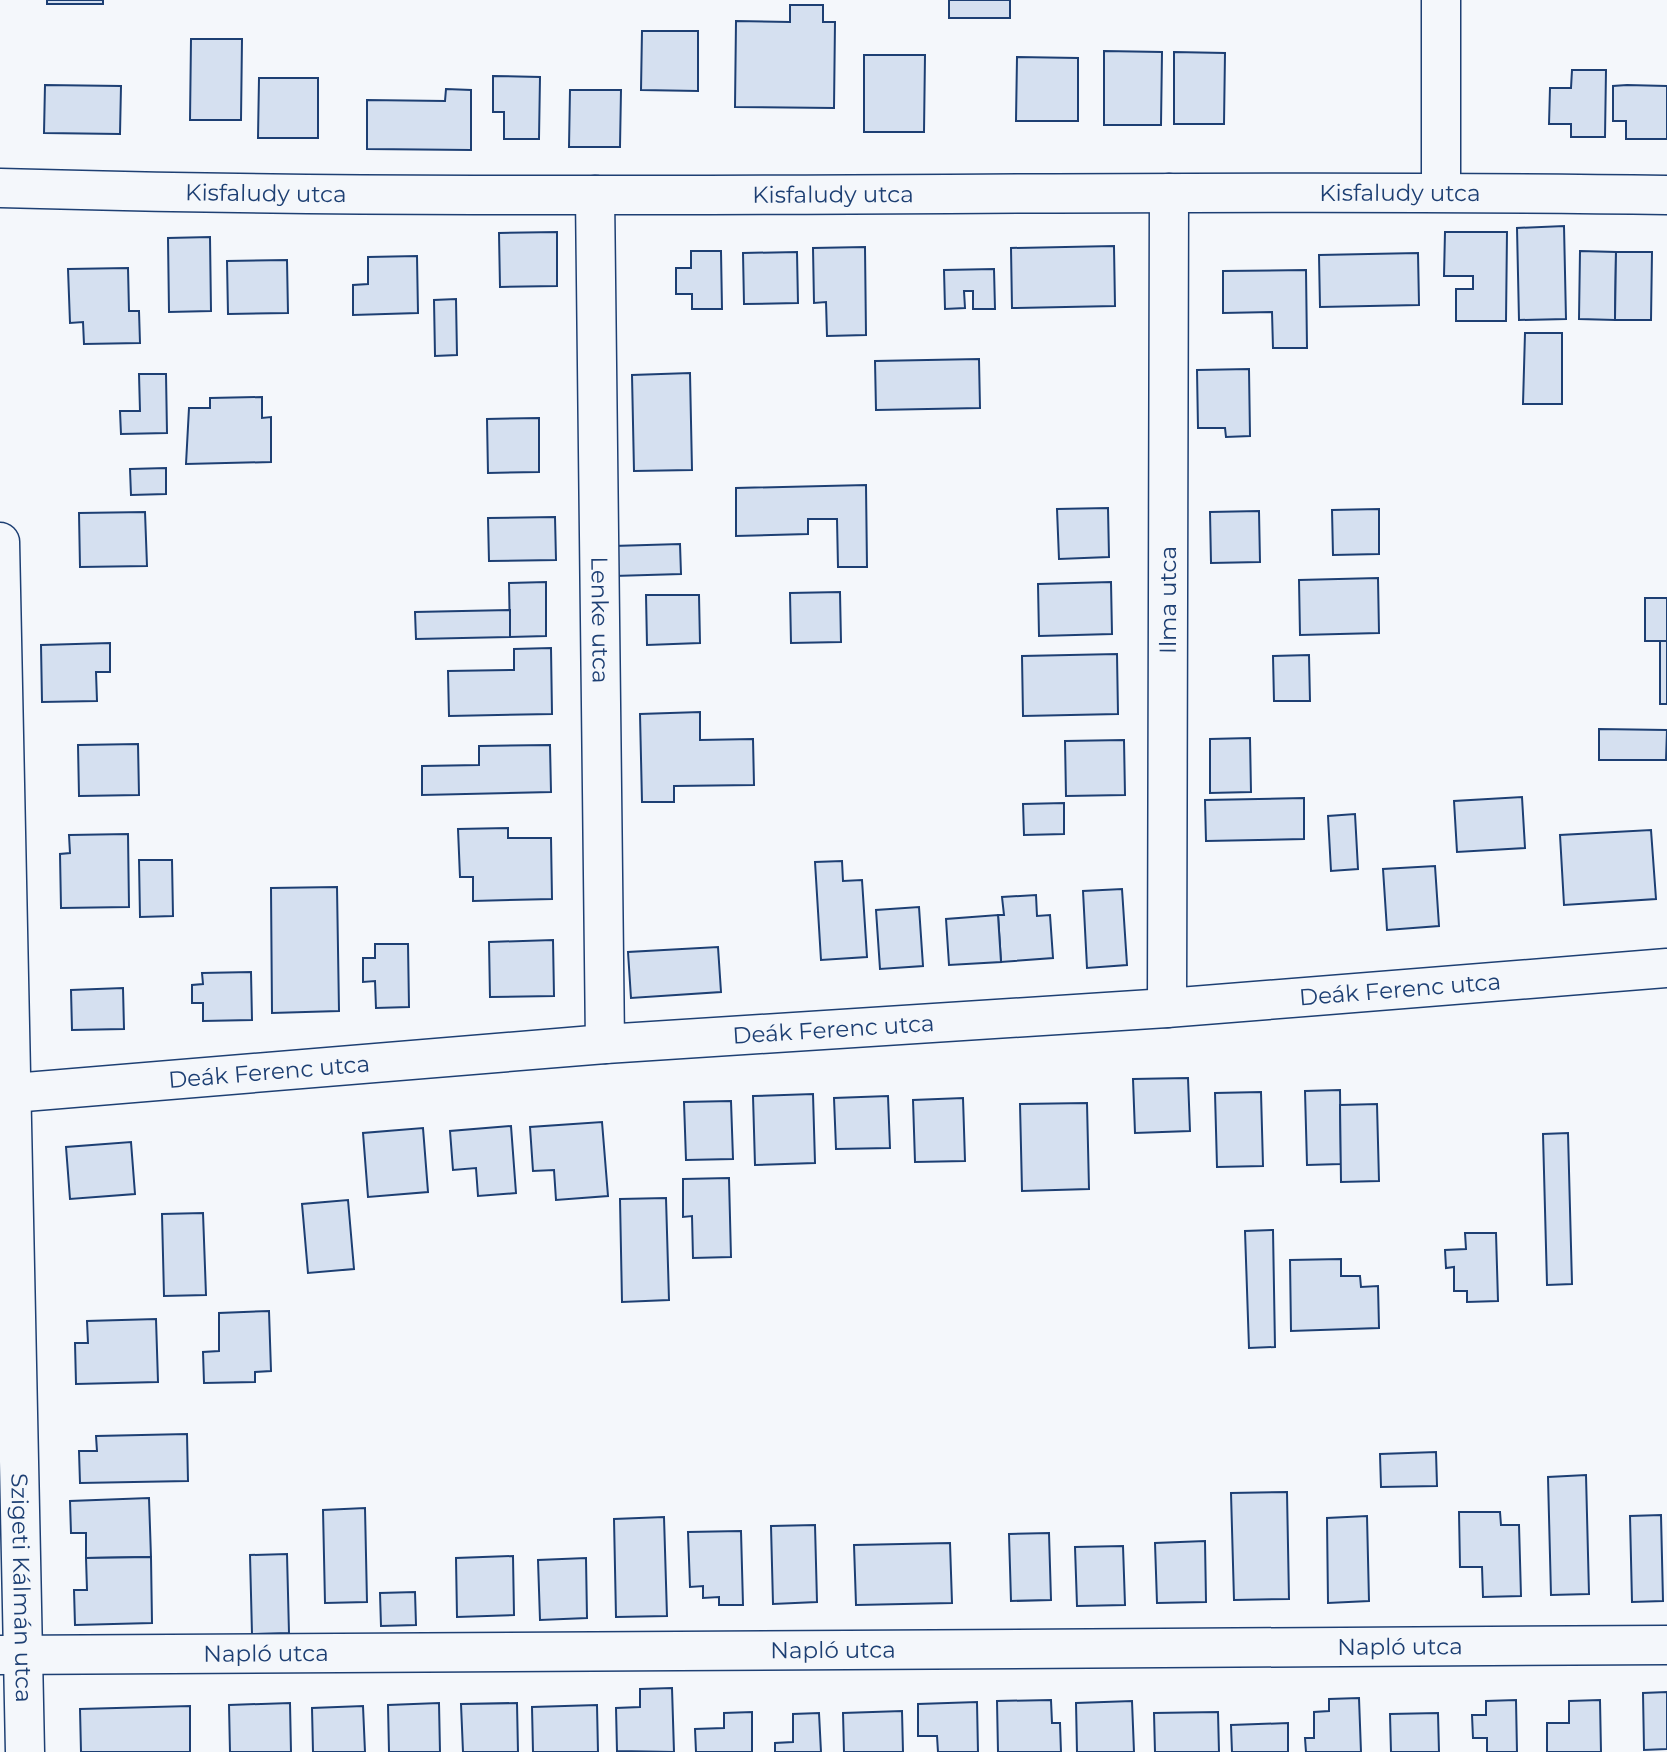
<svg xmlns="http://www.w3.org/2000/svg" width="1667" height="1752" font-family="Montserrat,sans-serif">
	<rect width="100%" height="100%" fill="#f4f7fb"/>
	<g fill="#d5e0f0" stroke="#1d3f73" stroke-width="2">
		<rect x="47" y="0" width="56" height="4"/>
		<rect x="949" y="0" width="61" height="18"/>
		<path d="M790,5H823V22H835L834,108L735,107L736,21L790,22Z"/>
		<path d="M642,31H698V91L641,90Z"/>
		<path d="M191,39H242L241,120H190Z"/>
		<path d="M1104,51L1162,52L1161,125H1104Z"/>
		<path d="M1174,52L1225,53L1224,124H1174Z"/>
		<path d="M864,55H925L924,132H864Z"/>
		<path d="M1017,57L1078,58V121H1016Z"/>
		<path d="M1572,70H1606L1605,137H1571V124H1549L1550,88H1571Z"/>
		<path d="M493,76L540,77L539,139H504V112H493Z"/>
		<path d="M259,78H318V138H258Z"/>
		<path d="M45,85L121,86L120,134L44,133Z"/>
		<path d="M1627,85L1667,86V139H1626V121H1613V86Z"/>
		<path d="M446,89L471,90V150L367,149V100L445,101Z"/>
		<path d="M570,90H621L620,147H569Z"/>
		<path d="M1564,226L1566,319L1519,320L1517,228Z"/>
		<path d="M557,232V286L500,287L499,233Z"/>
		<path d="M1445,232H1507L1506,321H1456V289H1473V276H1444Z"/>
		<path d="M210,237L211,311L169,312L168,238Z"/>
		<path d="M1114,246L1115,306L1012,308L1011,248Z"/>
		<path d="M865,247L866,335L827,336L826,302L814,303L813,248Z"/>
		<path d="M691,251H721L722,309H692V294H676V268H691Z"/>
		<path d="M1580,251L1616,252L1615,320L1579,319Z"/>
		<path d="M797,252L798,303L744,304L743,253Z"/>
		<path d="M1616,252H1652L1651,320H1615Z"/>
		<path d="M1418,253L1419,305L1320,307L1319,255Z"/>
		<path d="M417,256L418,313L353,315V285L368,284V257Z"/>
		<path d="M287,260L288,313L228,314L227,261Z"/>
		<path d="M128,268L129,311H139L140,343L84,344L83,322L70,323L68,269Z"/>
		<path d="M994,269L995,309H973V291H964L965,308L945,309L944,270Z"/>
		<path d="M1306,270L1307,348H1273L1272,312L1223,313V271Z"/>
		<path d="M456,299L457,355L435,356L434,300Z"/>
		<path d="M1525,333H1562V404H1523Z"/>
		<path d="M979,359L980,408L876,410L875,361Z"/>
		<path d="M1249,369L1250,436L1226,437L1225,428H1198L1197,370Z"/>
		<path d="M690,373L692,470L634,471L632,375Z"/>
		<path d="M139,374H166L167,433L121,434L120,411H140Z"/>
		<path d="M262,397V418L271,417V462L186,464L189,408H210V398Z"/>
		<path d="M539,418V472L488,473L487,419Z"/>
		<path d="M166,468V494L131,495L130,469Z"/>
		<path d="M866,485L867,567H838L837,519H808V534L736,536V488Z"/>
		<path d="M1108,508L1109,557L1059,559L1057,509Z"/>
		<path d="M1379,509V554L1333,555L1332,510Z"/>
		<path d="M1259,511L1260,562L1211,563L1210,512Z"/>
		<path d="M145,512L147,566L80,567L79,513Z"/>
		<path d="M555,517L556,560L489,561L488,518Z"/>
		<path d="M680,544L681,574L614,576L613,546Z"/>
		<path d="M1378,578L1379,633L1300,635L1299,580Z"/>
		<path d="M546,582V636L510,637L509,583Z"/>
		<path d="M1111,582L1112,634L1039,636L1038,584Z"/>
		<path d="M840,592L841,642L791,643L790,593Z"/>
		<path d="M646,595H699L700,643L647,645Z"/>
		<rect x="1645" y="598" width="22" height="43"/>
		<path d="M510,610V637L416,639L415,612Z"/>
		<rect x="1660" y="641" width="7" height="63"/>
		<path d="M110,643V672H96L97,701L42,702L41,645Z"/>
		<path d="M551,648L552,714L449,716L448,671L514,670V649Z"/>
		<path d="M1117,654L1118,714L1023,716L1022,656Z"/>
		<path d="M1309,655L1310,701H1274L1273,656Z"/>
		<path d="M700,712V740L753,739L754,785L674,786V802H642L640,714Z"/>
		<path d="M1599,729L1667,730L1666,760H1599Z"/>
		<path d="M1250,738L1251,792L1210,793V739Z"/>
		<path d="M1124,740L1125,795L1066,796L1065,741Z"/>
		<path d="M138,744L139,795L79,796L78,745Z"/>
		<path d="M550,745L551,792L422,795V766L479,765V746Z"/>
		<path d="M1522,797L1525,848L1457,852L1454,801Z"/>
		<path d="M1304,798V839L1206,841L1205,800Z"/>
		<path d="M1064,803V834L1024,835L1023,804Z"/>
		<path d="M1355,814L1358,869L1331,871L1328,816Z"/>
		<path d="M508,828V838H551L552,899L473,901V877H460L458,829Z"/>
		<path d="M1651,830L1656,899L1564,905L1560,835Z"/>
		<path d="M128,834L129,907L61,908L60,854L70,853L69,835Z"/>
		<path d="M139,860H172L173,916L140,917Z"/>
		<path d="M842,861L843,881L862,880L867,957L821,960L815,862Z"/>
		<path d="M1435,866L1439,926L1387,930L1383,869Z"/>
		<path d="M337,887L339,1011L272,1013L271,888Z"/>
		<path d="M1122,889L1127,965L1087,968L1083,891Z"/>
		<path d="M1036,895L1037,916L1050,915L1053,958L1001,962L998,915H1004L1002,897Z"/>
		<path d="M919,907L923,966L880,969L876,910Z"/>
		<path d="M998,915L1001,962L949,965L946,919Z"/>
		<path d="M553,940L554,996L490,997L489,942Z"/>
		<path d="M375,944H408L409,1007L376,1008L375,981L363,982V958H375Z"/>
		<path d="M718,947L721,992L631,998L628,952Z"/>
		<path d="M251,972L252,1020L203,1021V1003H192V985L203,984L202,973Z"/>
		<path d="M123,988L124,1029L72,1030L71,990Z"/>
		<path d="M1188,1078L1190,1131L1135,1133L1133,1079Z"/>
		<path d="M1340,1090L1341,1164L1307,1165L1305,1091Z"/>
		<path d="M1261,1092L1263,1166L1217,1167L1215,1093Z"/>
		<path d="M813,1094L815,1163L755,1165L753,1096Z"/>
		<path d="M888,1096L890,1148L836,1149L834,1098Z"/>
		<path d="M963,1098L965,1161L915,1162L913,1100Z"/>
		<path d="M731,1101L733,1159L686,1160L684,1102Z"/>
		<path d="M1087,1103L1089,1189L1022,1191L1020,1104Z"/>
		<path d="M1377,1104L1379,1181L1341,1182L1340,1105Z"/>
		<path d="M602,1122L608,1196L556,1200L554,1170L533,1171L530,1127Z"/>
		<path d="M511,1126L516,1193L478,1196L476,1168L453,1170L450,1131Z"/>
		<path d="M423,1128L428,1192L368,1197L363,1133Z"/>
		<path d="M1568,1133L1572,1284L1547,1285L1543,1134Z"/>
		<path d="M131,1142L135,1194L70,1199L66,1147Z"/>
		<path d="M729,1178L731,1257L693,1258L692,1216L683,1217V1179Z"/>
		<path d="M666,1198L669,1300L622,1302L620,1199Z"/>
		<path d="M348,1200L354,1269L308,1273L302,1204Z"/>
		<path d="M203,1213L206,1295L164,1296L162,1214Z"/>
		<path d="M1273,1230L1275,1347L1249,1348L1245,1231Z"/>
		<path d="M1465,1233H1496L1498,1301L1467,1302V1291H1454V1267L1446,1268L1445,1250L1466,1249Z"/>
		<path d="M1341,1259V1276H1360L1361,1287L1378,1286L1379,1328L1291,1331L1290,1260Z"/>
		<path d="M269,1311L271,1371L255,1372V1382L204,1383L203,1352L219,1351V1313Z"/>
		<path d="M156,1319L158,1382L76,1384L75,1343H88L87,1321Z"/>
		<path d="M187,1434L188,1481L80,1483L79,1451H97L96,1436Z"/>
		<path d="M1436,1452L1437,1486L1381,1487L1380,1454Z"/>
		<path d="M1586,1475L1589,1594L1551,1595L1548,1477Z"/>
		<path d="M1287,1492L1289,1599L1234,1600L1231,1493Z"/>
		<path d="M149,1498L151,1557L86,1558V1533H71L70,1501Z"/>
		<path d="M365,1508L367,1602L325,1603L323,1510Z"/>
		<path d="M1459,1512H1500L1501,1525H1519L1521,1596L1483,1597L1482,1567H1460Z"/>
		<path d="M1661,1515L1663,1601L1632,1602L1630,1516Z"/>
		<path d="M1367,1516L1369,1601L1328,1603L1327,1518Z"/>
		<path d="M664,1517L667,1616L616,1617L614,1519Z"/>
		<path d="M815,1525L817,1602L773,1604L771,1526Z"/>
		<path d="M741,1531L743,1605H719V1597L703,1598V1586L690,1587L688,1532Z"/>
		<path d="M1049,1533L1051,1600L1011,1601L1009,1534Z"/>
		<path d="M1205,1541L1206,1602L1157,1603L1155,1543Z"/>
		<path d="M950,1543L952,1603L856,1605L854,1545Z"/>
		<path d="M1123,1546L1125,1605L1077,1606L1075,1547Z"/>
		<path d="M287,1554L289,1633L252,1634L250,1555Z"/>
		<path d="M513,1556L514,1615L457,1617L456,1558Z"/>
		<path d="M151,1557L152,1623L75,1625L74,1590H87L86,1558Z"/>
		<path d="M586,1558L587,1618L540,1620L538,1560Z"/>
		<path d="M415,1592L416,1625L381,1626L380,1593Z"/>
		<path d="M672,1688L674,1752L617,1751L616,1708L640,1707V1689Z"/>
		<path d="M1667,1692V1749L1644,1750L1643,1693Z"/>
		<path d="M1359,1698L1361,1752H1306L1305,1738H1314V1712L1329,1711V1699Z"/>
		<path d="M1051,1700L1052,1723H1060L1061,1752H998L997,1701Z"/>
		<path d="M1516,1700L1517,1752H1487V1738H1473L1472,1715H1486V1701Z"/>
		<path d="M1600,1700L1601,1752H1547V1723H1569V1701Z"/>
		<path d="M1132,1701L1134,1752H1077L1076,1703Z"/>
		<path d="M977,1702L978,1752H938L937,1736H918V1704Z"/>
		<path d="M290,1703L291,1752H230L229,1705Z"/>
		<path d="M439,1703L440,1752H389L388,1705Z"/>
		<path d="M517,1703L518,1752H463L461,1704Z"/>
		<path d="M597,1705L598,1752H533L532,1707Z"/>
		<path d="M190,1706V1752H81L80,1709Z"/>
		<path d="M363,1706L365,1752H313L312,1708Z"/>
		<path d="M902,1711L903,1752H844L843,1713Z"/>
		<path d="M752,1712V1752H696L695,1729L724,1728V1713Z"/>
		<path d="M1218,1712L1219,1752H1155L1154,1713Z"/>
		<path d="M819,1713L821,1752H775V1743L793,1742V1714Z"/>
		<path d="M1438,1713L1439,1752H1391L1390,1714Z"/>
		<path d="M1288,1723V1752H1232L1231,1725Z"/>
	</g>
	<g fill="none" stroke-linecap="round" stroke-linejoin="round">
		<g stroke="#1d3f73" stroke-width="41">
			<g id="minor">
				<path d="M1441,0V192"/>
				<path id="s1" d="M0,188C555,204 1111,187 1667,195"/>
				<path id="s2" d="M595,195L605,1044"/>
				<path id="s3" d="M0,542L25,1752"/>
				<path id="s4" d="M1167,1008L1169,193"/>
				<path id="s5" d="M0,1094L605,1044L1167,1008L1667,968"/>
				<path id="s6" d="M0,1655L1667,1645"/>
			</g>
		</g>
		<use href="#minor" stroke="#f4f7fb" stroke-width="38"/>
	</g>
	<g text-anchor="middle" stroke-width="5" stroke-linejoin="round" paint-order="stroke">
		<g font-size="23" fill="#1d3f73" stroke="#f4f7fb">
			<text dy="8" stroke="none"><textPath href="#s1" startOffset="266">Kisfaludy utca</textPath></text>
			<text dy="8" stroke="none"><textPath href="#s1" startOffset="1400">Kisfaludy utca</textPath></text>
			<text dy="8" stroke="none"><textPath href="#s1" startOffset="833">Kisfaludy utca</textPath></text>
			<text dy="8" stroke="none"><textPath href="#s4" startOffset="408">Ilma utca</textPath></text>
			<text dy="8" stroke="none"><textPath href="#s2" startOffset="425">Lenke utca</textPath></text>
			<text dy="8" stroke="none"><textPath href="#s5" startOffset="1404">Deák Ferenc utca</textPath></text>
			<text dy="8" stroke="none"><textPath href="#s5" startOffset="836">Deák Ferenc utca</textPath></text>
			<text dy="8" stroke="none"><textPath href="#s5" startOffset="270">Deák Ferenc utca</textPath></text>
			<text dy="8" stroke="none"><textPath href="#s3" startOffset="1046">Szigeti Kálmán utca</textPath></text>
			<text dy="8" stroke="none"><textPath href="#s6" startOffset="1400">Napló utca</textPath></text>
			<text dy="8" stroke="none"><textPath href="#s6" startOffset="833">Napló utca</textPath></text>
			<text dy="8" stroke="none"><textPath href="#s6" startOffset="266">Napló utca</textPath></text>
		</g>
	</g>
</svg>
